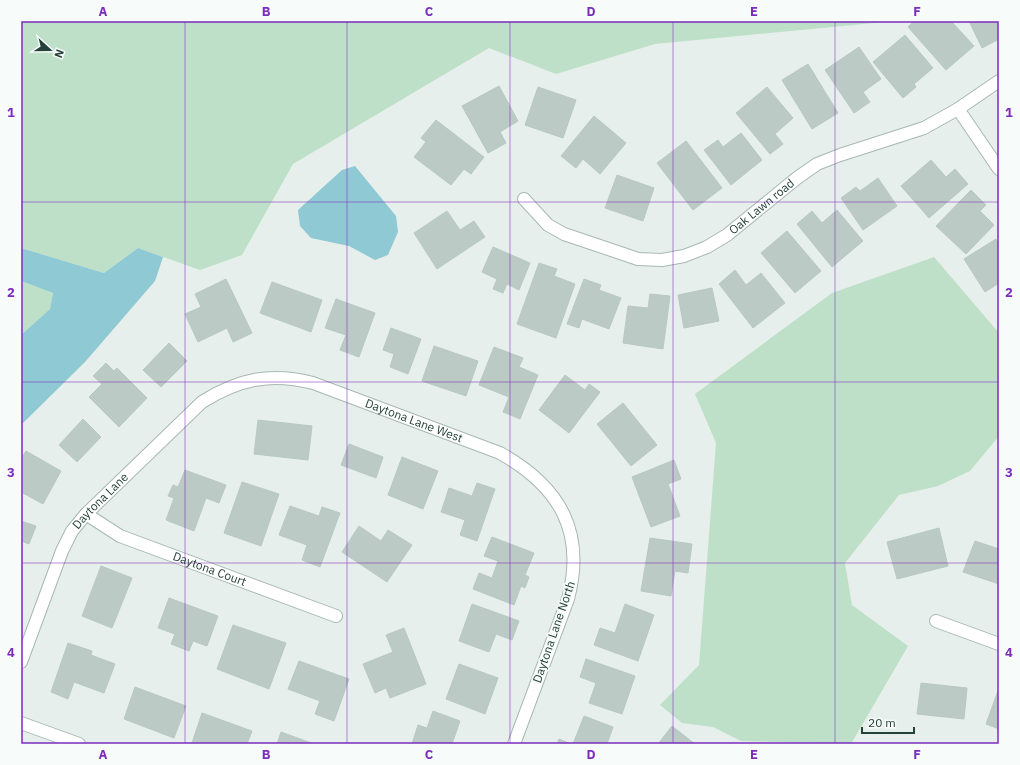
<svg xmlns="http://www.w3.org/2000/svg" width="1020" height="765" font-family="'IBM Plex Sans',sans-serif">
	<rect width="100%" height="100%" fill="#e6efeb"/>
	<g fill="#bfe0c8">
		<path d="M21,21H895L655,44L556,74L489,48L293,164L242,255L200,270L138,248L104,273L21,248Z"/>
		<path d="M934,257L999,333V436L970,471L938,486L899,495L845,563L852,605L908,646L851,744L741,741L713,727L682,723L660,705L699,665L716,443L695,394L832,293Z"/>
		<path d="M21,281L53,293L50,309L21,335Z"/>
	</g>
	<g fill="#8ec9d4">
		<path d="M355,166L396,216L398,232L388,255L375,260L349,246L311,238L300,226L298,210L342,170Z"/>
		<path d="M21,248L104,273L138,248L163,257L155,281L85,362L21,425V335L50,309L53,293L21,281Z"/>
	</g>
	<g fill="#bbcac4" stroke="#b8c9c2">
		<path d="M914,21H951L974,46L946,70L908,27Z"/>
		<path d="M969,21H999V33L997,34L999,39L982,48Z"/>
		<path d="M905,35L933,68L914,84L916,87L903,98L873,62Z"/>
		<path d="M859,47L881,79L863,92L870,102L854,113L825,70Z"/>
		<path d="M808,64L838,113L812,129L782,80Z"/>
		<path d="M499,86L518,121L500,132L506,143L488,153L462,106Z"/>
		<path d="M538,87L576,100L563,138L525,125Z"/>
		<path d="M767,87L793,118L775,134L783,144L770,154L736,113Z"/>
		<path d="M594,116L626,143L600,174L583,159L576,168L561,156Z"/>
		<path d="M436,120L484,157L471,174L464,169L451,185L414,157L426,142L421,138Z"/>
		<path d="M741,133L762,160L731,185L704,150L718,140L723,147Z"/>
		<path d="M686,141L722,188L693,210L657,163Z"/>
		<path d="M931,160L946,177L955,169L968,184L929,218L901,186Z"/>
		<path d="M617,175L654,188L643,221L605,208Z"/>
		<path d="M878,178L897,206L863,230L841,198L856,187L860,191Z"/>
		<path d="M971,190L986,205L980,211L994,225L966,254L936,226Z"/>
		<path d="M837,210L863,241L832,267L797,224L812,211L822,223Z"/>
		<path d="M447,211L460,230L474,221L485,237L437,269L414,233Z"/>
		<path d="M787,231L821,271L795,293L761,253Z"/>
		<path d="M996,239L999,244V283L985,292L964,259Z"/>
		<path d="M493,247L530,263L519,290L507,284L503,293L493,289L497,279L482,272Z"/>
		<path d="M539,263L557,269L554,276L575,284L556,338L517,324Z"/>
		<path d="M735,270L746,285L761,273L785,303L753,328L719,284Z"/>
		<path d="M226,279L252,333L233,342L227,328L198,342L185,314L201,307L195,294Z"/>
		<path d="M584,279L601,285L599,290L621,298L609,329L582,319L579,328L567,324Z"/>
		<path d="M272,282L322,300L311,332L260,313Z"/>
		<path d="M712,288L719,321L684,328L678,295Z"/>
		<path d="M650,294L670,296L663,349L623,343L628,306L648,308Z"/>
		<path d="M336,299L375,313L359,357L340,350L346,335L325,328Z"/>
		<path d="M391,328L421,339L408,374L390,367L394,354L383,350Z"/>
		<path d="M169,343L187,361L161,387L143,370Z"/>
		<path d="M434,346L478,361L466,396L422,381Z"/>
		<path d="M494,347L523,358L519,367L538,375L520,419L503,412L509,397L479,385Z"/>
		<path d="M106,363L114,371L117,368L147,398L119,427L89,397L102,384L93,376Z"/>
		<path d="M565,375L585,390L589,384L600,392L569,433L539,410Z"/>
		<path d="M623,403L657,445L631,466L597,424Z"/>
		<path d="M83,419L101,437L77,462L59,445Z"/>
		<path d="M258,420L312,426L308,460L254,454Z"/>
		<path d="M349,444L383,457L376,478L341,465Z"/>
		<path d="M26,451L61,471L43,504L21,492V459Z"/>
		<path d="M402,457L438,471L423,509L388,495Z"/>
		<path d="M674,460L681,479L668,484L680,516L651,527L632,477Z"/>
		<path d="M185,470L226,485L219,503L206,498L194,531L166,520L174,498L168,496L173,485L178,487Z"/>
		<path d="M242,482L279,494L261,546L224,533Z"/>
		<path d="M477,483L495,489L477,541L460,535L465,520L441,512L449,488L472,496Z"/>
		<path d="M290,506L319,516L322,507L340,513L320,567L302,560L307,545L279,535Z"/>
		<path d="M21,521L36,526L29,544L21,541Z"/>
		<path d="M359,526L381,541L388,530L412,545L387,582L342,552Z"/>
		<path d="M939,528L948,566L897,579L887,542Z"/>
		<path d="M492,537L534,553L525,575L529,577L525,588L521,586L514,605L473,589L479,573L492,578L498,561L484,556Z"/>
		<path d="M650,538L692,544L688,573L675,571L671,596L641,591Z"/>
		<path d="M975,541L999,549V584L963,572Z"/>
		<path d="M101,566L132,578L112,628L82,616Z"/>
		<path d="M169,598L218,616L207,646L193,641L189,651L171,644L175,634L158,628Z"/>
		<path d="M472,604L519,621L512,640L496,634L489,652L459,641Z"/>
		<path d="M625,604L654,615L638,661L594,645L600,628L615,633Z"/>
		<path d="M233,625L286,643L269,689L217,669Z"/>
		<path d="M404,628L426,684L390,698L386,688L375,693L363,664L393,652L386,635Z"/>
		<path d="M68,643L92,651L91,655L115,664L104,693L74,682L68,699L51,692Z"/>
		<path d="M586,659L635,676L622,714L589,703L596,683L580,677Z"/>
		<path d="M299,661L349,679L334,721L315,714L320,701L288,689Z"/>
		<path d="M459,664L498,678L485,714L446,699Z"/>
		<path d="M921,683L967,688L964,719L917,714Z"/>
		<path d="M135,687L186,706L174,738L124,719Z"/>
		<path d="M999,688V729L986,724Z"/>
		<path d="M433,711L460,721L452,744H412L418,725L427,728Z"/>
		<path d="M202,713L252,731L247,744H195L192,743Z"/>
		<path d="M584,716L613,727L607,744H573Z"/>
		<path d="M672,726L695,744H658Z"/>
		<path d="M281,732L314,744H277Z"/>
		<path d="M559,739L571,744H557Z"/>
	</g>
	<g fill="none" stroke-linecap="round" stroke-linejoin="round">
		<g stroke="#a8b8b2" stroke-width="14">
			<g id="minor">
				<path d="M958,109L999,169"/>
				<path id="s1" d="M524,199L548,225L564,234L638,259L662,260L684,256L707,247L727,235L797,178L817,164L840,155L924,128L958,109L999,81"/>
				<path id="s2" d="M86,514L120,536L336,616"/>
				<path d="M936,621L999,644"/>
				<path id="s3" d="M21,662L62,551L72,531L86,514L202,402C239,379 271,372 313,383L500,453C559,486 586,531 568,599L514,744"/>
				<path d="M21,723L79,744"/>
			</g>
		</g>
		<use href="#minor" stroke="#fff" stroke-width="12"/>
	</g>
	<path fill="none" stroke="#7b2cbf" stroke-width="1" stroke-opacity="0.55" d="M185,21V744M347,21V744M510,21V744M673,21V744M835,21V744M21,202H999M21,382H999M21,563H999"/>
	<g text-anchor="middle" stroke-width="3.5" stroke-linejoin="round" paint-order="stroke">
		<g font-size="12" fill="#24423a" stroke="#f7fbf9">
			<text dy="4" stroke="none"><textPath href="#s1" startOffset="271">Oak Lawn road</textPath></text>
			<text dy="4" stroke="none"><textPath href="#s3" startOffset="548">Daytona Lane West</textPath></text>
			<text dy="4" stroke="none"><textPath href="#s3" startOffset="182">Daytona Lane</textPath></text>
			<text dy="4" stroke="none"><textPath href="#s2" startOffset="136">Daytona Court</textPath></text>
			<text transform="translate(554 632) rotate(-71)" y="4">Daytona Lane North</text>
		</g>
	</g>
	<rect width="1020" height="765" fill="none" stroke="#f7fbf9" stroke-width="44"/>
	<g transform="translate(50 50) rotate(111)" stroke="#f7fbf9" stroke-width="3" paint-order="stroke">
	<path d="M0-3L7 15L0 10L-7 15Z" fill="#24423a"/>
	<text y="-6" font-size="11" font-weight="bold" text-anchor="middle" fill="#24423a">N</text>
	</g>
	<path d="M862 727v6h52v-6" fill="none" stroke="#24423a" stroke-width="2"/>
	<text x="868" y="727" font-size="12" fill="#24423a" stroke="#f7fbf9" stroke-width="3" paint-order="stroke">20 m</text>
	<rect x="22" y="22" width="976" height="721" fill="none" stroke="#7b2cbf" stroke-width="1.5"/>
	<g font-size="13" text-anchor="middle" font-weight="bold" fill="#7b2cbf">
		<text x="103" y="16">A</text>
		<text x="266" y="16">B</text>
		<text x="429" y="16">C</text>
		<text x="591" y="16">D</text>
		<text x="754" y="16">E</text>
		<text x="917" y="16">F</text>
		<text x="11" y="117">1</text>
		<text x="1009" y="117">1</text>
		<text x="11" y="297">2</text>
		<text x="1009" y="297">2</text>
		<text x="11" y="477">3</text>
		<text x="1009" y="477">3</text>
		<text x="11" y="657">4</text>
		<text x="1009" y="657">4</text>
		<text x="103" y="759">A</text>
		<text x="266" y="759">B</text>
		<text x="429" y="759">C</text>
		<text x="591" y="759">D</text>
		<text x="754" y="759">E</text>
		<text x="917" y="759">F</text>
	</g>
</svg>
